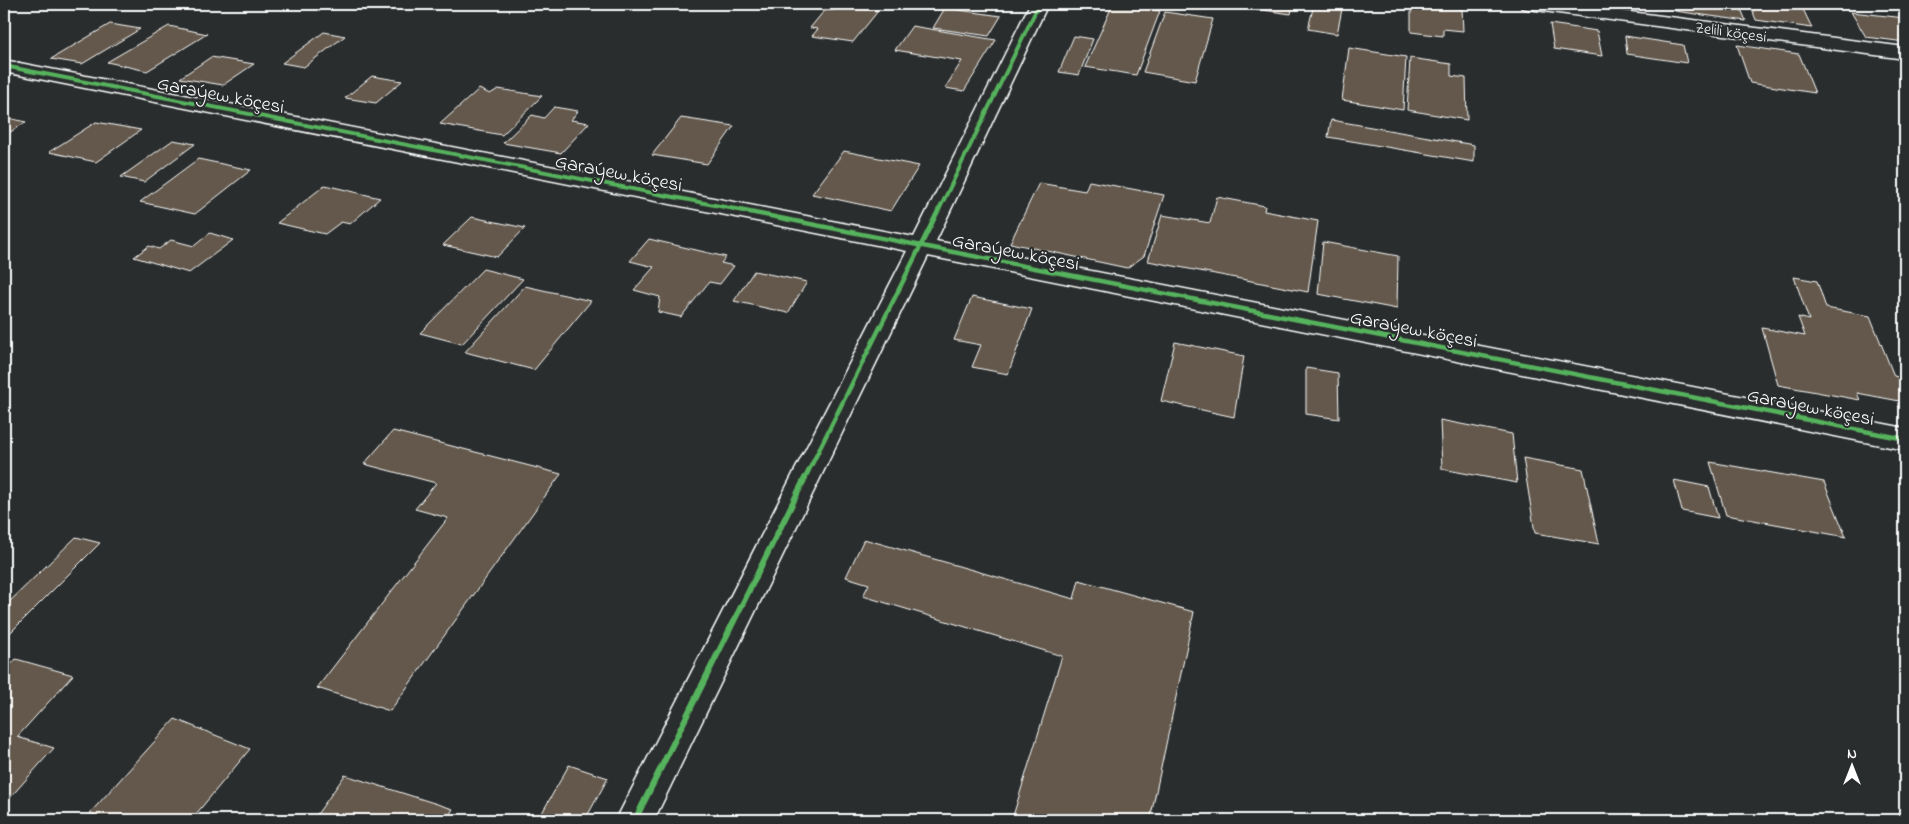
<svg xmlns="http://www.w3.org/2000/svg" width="1909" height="824" font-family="'Indie Flower',sans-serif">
	<rect width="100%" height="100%" fill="#2a2d2e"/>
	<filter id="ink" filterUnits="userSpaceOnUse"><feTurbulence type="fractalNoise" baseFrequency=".02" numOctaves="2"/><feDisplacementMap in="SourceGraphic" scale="10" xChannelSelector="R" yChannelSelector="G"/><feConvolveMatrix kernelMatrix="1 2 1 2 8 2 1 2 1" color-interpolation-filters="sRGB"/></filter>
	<g filter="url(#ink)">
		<g fill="#63594b" stroke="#fff">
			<path d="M1113,4L1160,11L1136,75L1085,67Z"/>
			<path d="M1243,4H1293L1291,14L1242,7Z"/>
			<path d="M1314,4H1343L1337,34L1308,29Z"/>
			<path d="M1411,4L1462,9L1463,31L1443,29V36L1411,32Z"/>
			<path d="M1673,4H1739L1746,21L1675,11Z"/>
			<path d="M1750,4L1801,5L1812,28L1756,20Z"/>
			<path d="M838,5L878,11L853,42L812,36L818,29L810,28L824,11L834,10Z"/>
			<path d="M945,8L1001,16L989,36L933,28Z"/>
			<path d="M1165,12L1213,19L1195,81L1143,72Z"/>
			<path d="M1851,12L1905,18V42L1866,37Z"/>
			<path d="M110,24L140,29L82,64L51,59Z"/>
			<path d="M1550,24L1597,31L1602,56L1554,49Z"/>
			<path d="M169,26L207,34L147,71L107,62Z"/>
			<path d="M912,26L996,40L964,91L945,88L962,61L895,50Z"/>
			<path d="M324,32L345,36L304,67L282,63Z"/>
			<path d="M1074,36L1093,39L1079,75L1059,72Z"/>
			<path d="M1625,36L1683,45L1687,63L1627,54Z"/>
			<path d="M1737,45L1799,54L1815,93L1750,83Z"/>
			<path d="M1349,48L1406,57L1403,110L1342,100Z"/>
			<path d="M211,57L254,64L223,85L180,78Z"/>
			<path d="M1410,58L1451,64V76L1466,78L1467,120L1407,110Z"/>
			<path d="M372,76L402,81L376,103L345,98Z"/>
			<path d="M479,89L490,94L498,89L542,96L502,135L440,124Z"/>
			<path d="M554,107L578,111L571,120L589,123L561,153L503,143L532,115L544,118Z"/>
			<path d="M4,117L26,122L4,136Z"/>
			<path d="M681,118L734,126L707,164L652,155Z"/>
			<path d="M1331,120L1474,145V162L1328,137Z"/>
			<path d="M96,122L141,130L96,162L49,152Z"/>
			<path d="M173,140L195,144L144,182L121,177Z"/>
			<path d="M844,151L919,166L891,211L812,194Z"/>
			<path d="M198,159L251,170L195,214L140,202Z"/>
			<path d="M1089,181L1164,195L1144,256L1127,268L1010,243L1039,183L1085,191Z"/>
			<path d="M325,185L380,198L350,224L341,222L325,234L277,223Z"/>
			<path d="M1217,197L1265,206L1264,211L1318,221L1308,292L1148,261L1162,215L1210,223Z"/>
			<path d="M472,217L525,228L497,257L443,245Z"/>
			<path d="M210,233L233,240L189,273L134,257L149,246L159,249L171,240L194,246Z"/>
			<path d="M649,239L726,257L721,263L734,266L720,284L709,282L681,317L658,312L660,297L634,290L654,267L630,261Z"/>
			<path d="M1323,242L1398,256L1397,309L1318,294Z"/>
			<path d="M483,269L523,279L462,344L420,333Z"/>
			<path d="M754,271L807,282L788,313L734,301Z"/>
			<path d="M1794,277L1817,281L1826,308L1870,316L1894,376L1905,379V402L1857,393L1860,400L1778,385L1762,328L1805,336L1798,317L1809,320Z"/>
			<path d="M525,286L591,301L534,370L465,352Z"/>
			<path d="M972,297L1032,309L1008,374L972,367L981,345L954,340Z"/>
			<path d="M1175,342L1244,356L1234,417L1161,401Z"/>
			<path d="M1306,368L1338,373L1339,419L1306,414Z"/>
			<path d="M1440,420L1512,434L1517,483L1442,469Z"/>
			<path d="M393,431L561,474L390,711L317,688L448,518L415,509L436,483L364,464Z"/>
			<path d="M1523,458L1583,469L1599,544L1535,533Z"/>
			<path d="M1710,462L1824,482L1846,537L1726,515Z"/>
			<path d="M1674,480L1709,487L1718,518L1682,511Z"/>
			<path d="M76,537L100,543L4,639V607Z"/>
			<path d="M864,539L1074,599L1079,580L1194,612L1150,820H1024L1013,816L1062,656L863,596L869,584L846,577Z"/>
			<path d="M16,659L73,675L17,737L54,748L8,800L4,799V672Z"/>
			<path d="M175,719L250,749L191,820H107L90,813Z"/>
			<path d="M569,765L608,778L585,820H538Z"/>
			<path d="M345,775L453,809L446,820H313Z"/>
		</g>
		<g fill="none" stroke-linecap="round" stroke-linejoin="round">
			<g stroke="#fff" stroke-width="3">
				<g id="minor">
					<path d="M1030,4H1048L936,241L1905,428V450L928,256L654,820H616L907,251L4,72V60L914,237Z"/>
					<path d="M1519,4H1567L1905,47V59L1528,9L1522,8Z"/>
				</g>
			</g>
			<use href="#minor" fill="#2a2d2e" fill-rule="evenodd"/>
			<g stroke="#2a2d2e" stroke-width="6">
				<g id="cycleway-far2">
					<path d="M4,66L740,210"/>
					<path d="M939,210L1039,4"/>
				</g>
			</g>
			<g stroke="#2a2d2e" stroke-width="8">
				<g id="cycleway-far1">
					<path d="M734,209L1905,439"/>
					<path d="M804,480L939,209"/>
				</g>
			</g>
			<g stroke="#2a2d2e" stroke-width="9">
				<path id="cycleway" d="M635,820L805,478"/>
			</g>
			<use href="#cycleway-far2" stroke="#56b35d" stroke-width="4"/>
			<use href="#cycleway-far1" stroke="#56b35d" stroke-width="4.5"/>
			<use href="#cycleway" stroke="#56b35d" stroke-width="6"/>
		</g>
	</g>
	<g text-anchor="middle" stroke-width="4" stroke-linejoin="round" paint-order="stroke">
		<g font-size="16" fill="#fff" stroke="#2a2d2e">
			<text transform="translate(1731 31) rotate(8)" y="6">Zelili köçesi</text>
		</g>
		<g font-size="20" fill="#fff" stroke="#2a2d2e">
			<text transform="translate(221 94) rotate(11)" y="7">Garaýew köçesi</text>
			<text transform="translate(619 172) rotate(11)" y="7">Garaýew köçesi</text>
			<text transform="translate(1016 251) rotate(11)" y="7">Garaýew köçesi</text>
			<text transform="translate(1414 328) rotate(11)" y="7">Garaýew köçesi</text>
			<text transform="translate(1811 406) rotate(11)" y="7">Garaýew köçesi</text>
		</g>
	</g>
	<rect width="1909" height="824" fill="none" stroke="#2a2d2e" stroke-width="20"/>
	<rect x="10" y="10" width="1889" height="804" fill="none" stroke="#fff" stroke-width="2" filter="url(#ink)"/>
	<g transform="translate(1852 766)" stroke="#2a2d2e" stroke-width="4" paint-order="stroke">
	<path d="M0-4L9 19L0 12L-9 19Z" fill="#ffffff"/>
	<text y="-8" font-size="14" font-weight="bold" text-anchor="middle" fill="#ffffff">N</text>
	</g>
</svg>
